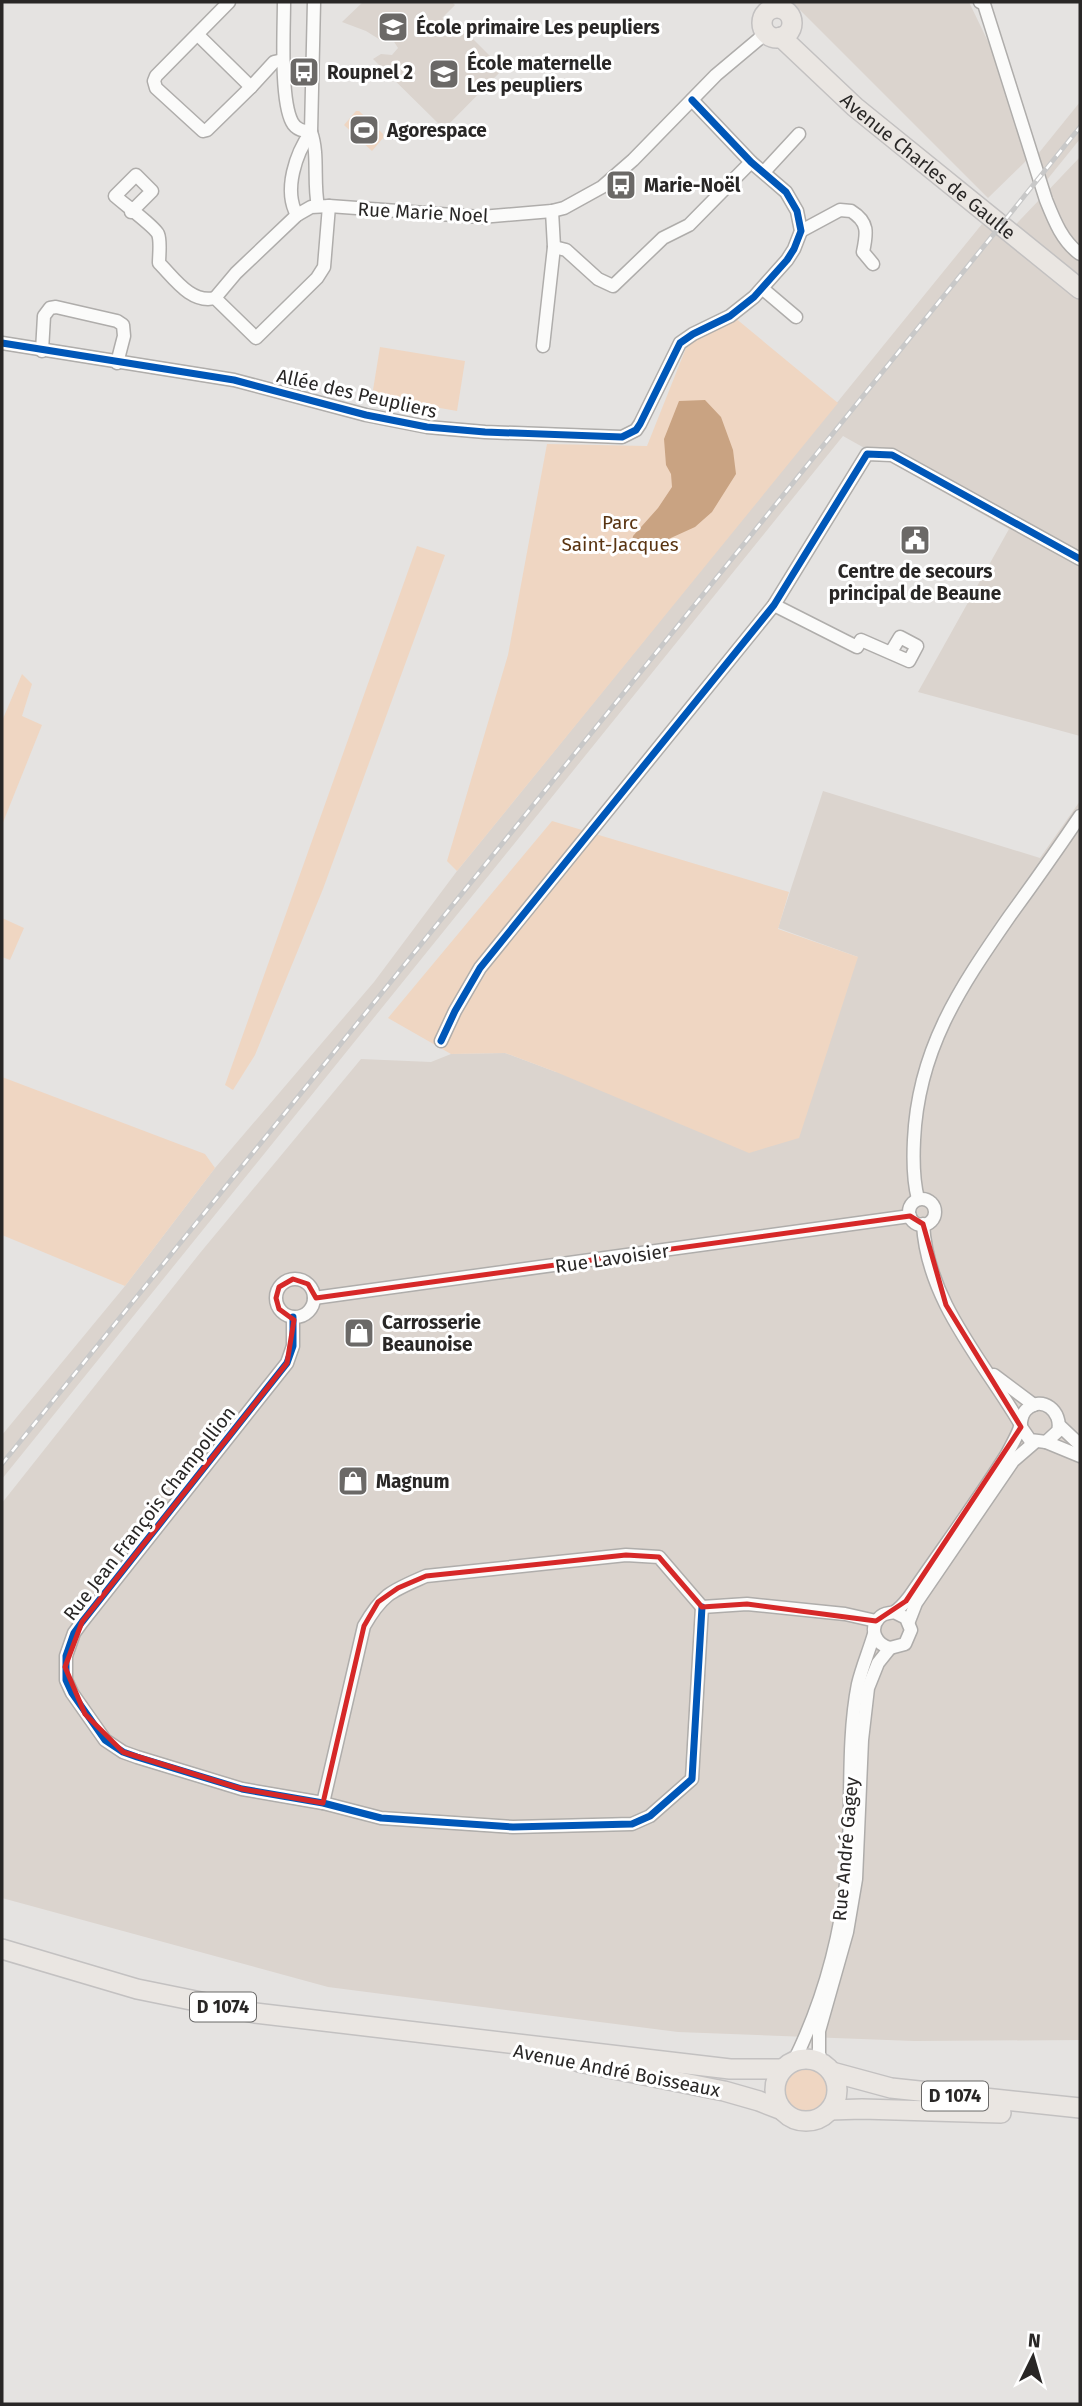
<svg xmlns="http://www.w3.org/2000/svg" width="1082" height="2406" font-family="'Fira Sans',sans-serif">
	<rect width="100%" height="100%" fill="#e5e3e1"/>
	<g fill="#dbd4ce">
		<path d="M363,2H452L455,5L442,18L456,22L503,69L444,129L373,59L381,54L392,55L398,48L393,40L382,41L366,31L342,22Z"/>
		<path d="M792,2H969L994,54L1031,156L988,198Z"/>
		<path d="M1080,102V139L1046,181L1038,154Z"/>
		<path d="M1080,157V736L918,692L1009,529L843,436L2,1479V1435L125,1286L215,1168L374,982L457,871L982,224L1003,238Z"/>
		<path d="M823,791L1040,858L1080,801V2040L914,2041L678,2032L328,1987L2,1898V1503L200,1253L361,1059L431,1062L451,1054L505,1053L556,1072L858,957L778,928Z"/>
	</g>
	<g fill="#efd6c2">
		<path d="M356,111H359L383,134V138L372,151L344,125Z"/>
		<path d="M734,317L838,403L457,871L447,861L508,655L547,444L647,446L688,343Z"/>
		<path d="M380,347L465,361L457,411L372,396Z"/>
		<path d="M417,546L445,555L323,889L255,1055L233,1090L225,1085Z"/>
		<path d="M22,674L32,684L22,716L42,725L2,825V721Z"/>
		<path d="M552,821L789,892L778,929L858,957L799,1138L749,1153L556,1072L505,1053L451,1054L388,1018Z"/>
		<path d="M2,918L24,928L10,960L2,957Z"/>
		<path d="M2,1077L205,1154L215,1168L125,1286L2,1235Z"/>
		<circle cx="806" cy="2090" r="22"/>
	</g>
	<path fill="#c9a382" d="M705,400L721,417L733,450L736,474L712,512L695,527L662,542L631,546L633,536L658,508L672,487L671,474L666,465L664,439L679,401Z"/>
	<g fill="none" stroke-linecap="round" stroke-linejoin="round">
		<g stroke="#afadab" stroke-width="15">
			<g id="minor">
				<path d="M229,2L156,76L154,81L156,88L203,131L207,130L251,87"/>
				<path d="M284,2C284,29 280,99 292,122C296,130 304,131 311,132"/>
				<path d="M314,2L311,132C319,154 313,182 318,206"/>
				<path d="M980,2L984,4L1046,200C1054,220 1062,241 1080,254"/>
				<path d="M198,35L251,87L274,62L283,60"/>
				<path d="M764,172L799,134"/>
				<path d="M131,212L152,191L136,175L115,196C124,204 155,227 158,234C161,241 159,255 159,263C174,278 191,304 215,298"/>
				<path d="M297,215C283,190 296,153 311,132"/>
				<path d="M801,231L840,210L851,211C869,222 867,233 863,252L873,264"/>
				<path d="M554,247L566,250L598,279L613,286L663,238L689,225L751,162"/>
				<path d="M763,289L796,317"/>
				<path d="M215,298L236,273L297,215L311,207L329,206L481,217L552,211L564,208L602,187L633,160L716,75L766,33"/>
				<path d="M215,298L256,338L317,278L324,267L329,206"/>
				<path d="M2,343L234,380L366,415L427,427L485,432L622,437L636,430L640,424L680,343L693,334L730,316L754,297L787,260L794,249L801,231L797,211L786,192L751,162L692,100"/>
				<path d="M543,346L554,247L552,211"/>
				<path d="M42,351L44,316L50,308L56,307L117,321L123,325L124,336L117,363"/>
				<path d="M774,605L857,647L861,640L909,661L917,646L900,637L891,652"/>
				<path d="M441,1041L455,1011L480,968L774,605L867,454L892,455L1080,559"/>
				<path d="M918,1199C913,1180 913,1160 914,1140C918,1050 959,989 1009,917C1033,884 1057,850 1080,816"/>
				<circle cx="922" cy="1212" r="13"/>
				<path d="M923,1224C927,1301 984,1362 1021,1425"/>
				<circle cx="295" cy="1298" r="19"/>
				<path d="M314,1298L910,1216"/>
				<path d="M293,1317V1346L287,1363L82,1622L74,1633L66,1656V1680L72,1693L105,1740L123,1752L137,1757L242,1789L323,1803L381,1818L513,1827L632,1824L650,1816L692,1779L702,1607"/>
				<path d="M994,1375L1034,1405"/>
				<path d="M1060,1426L1080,1445"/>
				<path d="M1046,1442L1080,1456"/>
				<path d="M702,1607L747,1604L845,1614L876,1621"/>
				<path d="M894,1612L906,1618L911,1630L905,1644L890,1648C877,1645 868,1630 879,1618C884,1612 888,1614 894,1612C900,1609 906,1601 910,1596C942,1549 977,1502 1007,1454C1011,1446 1016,1438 1019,1430C1022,1423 1020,1416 1026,1410C1042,1394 1063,1412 1058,1431L1046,1442L1030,1440L1021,1427"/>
				<path d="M909,1621L916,1603L1013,1461L1035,1442"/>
				<path d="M323,1803L364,1626C383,1593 392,1591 426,1576L626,1555L659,1557L702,1607"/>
				<path d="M794,2061C822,2004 840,1939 847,1876C853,1815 846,1744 858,1684C862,1667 869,1651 874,1634"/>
				<path d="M822,2063L819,2054V2031L847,1932L856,1879L862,1740L868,1688L878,1663L890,1648"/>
			</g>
		</g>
		<g stroke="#c3c1c1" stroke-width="22">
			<g id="primary">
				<circle cx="777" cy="23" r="15"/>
				<path id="s1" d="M781,37L855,107L1080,289"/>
				<path d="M2,1949L137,1989L255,2013L730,2069H783"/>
				<circle cx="806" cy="2090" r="31"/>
				<path d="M579,2062L724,2091L759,2101L782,2110"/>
				<path d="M832,2072L891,2088L1080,2108"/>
				<path d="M830,2110L862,2109L1001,2113"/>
			</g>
		</g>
		<use href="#minor" stroke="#fbfbfa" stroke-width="12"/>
		<use href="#primary" stroke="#eae6e2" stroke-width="19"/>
		<g stroke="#c8c8c8" stroke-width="5">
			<path id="rail" d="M2,1464L1080,127"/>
		</g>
		<use href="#rail" stroke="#fff" stroke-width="2.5" stroke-dasharray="8" stroke-linecap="butt"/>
		<g stroke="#fff" stroke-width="11">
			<g id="cycleway">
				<path d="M2,343L234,380L366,415L427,427L485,432L622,437L636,430L640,424L680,343L693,334L730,316L754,297L787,260L794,249L801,231L797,211L786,192L751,162L692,100"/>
				<path d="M441,1041L455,1011L480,968L774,605L867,454L892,455L1080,559"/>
				<path d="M293,1317V1346L287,1363L82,1622L74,1633L66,1656V1680L72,1693L105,1740L123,1752L137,1757L242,1789L323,1803L381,1818L513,1827L632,1824L650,1816L692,1779L702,1607"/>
			</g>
		</g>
		<use href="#cycleway" stroke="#0057b8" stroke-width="7"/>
	</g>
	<path fill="none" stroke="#d62828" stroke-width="5" stroke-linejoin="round" d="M910,1216L923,1224L946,1305L1021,1427L906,1601L876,1621L747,1604L702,1607L659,1557L626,1555L426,1576L398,1588L378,1602L364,1626L323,1803L242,1789L123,1752L85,1714L65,1667L82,1622L287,1363L294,1320L279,1309L276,1298L279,1287L293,1279L308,1284L316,1298Z"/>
	<defs>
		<g id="school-square" transform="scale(1.575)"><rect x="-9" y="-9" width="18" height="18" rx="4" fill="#6b6967" stroke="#fff"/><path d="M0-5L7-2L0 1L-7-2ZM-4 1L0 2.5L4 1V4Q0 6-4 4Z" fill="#fff"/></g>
		<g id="bus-square" transform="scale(1.575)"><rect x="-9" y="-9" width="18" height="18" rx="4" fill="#6b6967" stroke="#fff"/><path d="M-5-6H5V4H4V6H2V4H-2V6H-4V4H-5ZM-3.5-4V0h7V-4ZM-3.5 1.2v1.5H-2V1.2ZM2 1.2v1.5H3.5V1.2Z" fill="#fff"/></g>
		<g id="stadium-square" transform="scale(1.575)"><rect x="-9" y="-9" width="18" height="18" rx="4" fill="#6b6967" stroke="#fff"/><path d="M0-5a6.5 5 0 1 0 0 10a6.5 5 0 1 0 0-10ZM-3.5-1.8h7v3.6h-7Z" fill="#fff"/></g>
		<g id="civic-square" transform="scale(1.575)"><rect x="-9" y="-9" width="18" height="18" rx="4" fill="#6b6967" stroke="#fff"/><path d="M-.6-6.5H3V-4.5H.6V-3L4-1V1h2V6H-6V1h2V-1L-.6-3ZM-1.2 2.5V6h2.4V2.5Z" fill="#fff"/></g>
		<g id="shop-square" transform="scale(1.575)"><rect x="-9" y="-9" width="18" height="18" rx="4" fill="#6b6967" stroke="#fff"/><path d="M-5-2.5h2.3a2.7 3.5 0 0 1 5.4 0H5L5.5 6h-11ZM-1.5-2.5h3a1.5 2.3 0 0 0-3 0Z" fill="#fff"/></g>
	</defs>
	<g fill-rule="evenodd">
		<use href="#school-square" x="393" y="27"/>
		<use href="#bus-square" x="304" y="72"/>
		<use href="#school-square" x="444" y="74"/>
		<use href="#stadium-square" x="364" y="130"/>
		<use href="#bus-square" x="621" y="185"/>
		<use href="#civic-square" x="915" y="540"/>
		<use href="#shop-square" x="359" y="1333"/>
		<use href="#shop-square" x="353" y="1481"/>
	</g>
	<g text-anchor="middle" stroke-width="6" stroke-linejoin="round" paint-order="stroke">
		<g fill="#fff" stroke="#696867" stroke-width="2">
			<rect x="190" y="1992.5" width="66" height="29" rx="5"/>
			<rect x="922" y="2081.5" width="66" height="29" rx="5"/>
		</g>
		<g font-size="18" font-weight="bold" fill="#292726">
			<text x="223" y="2013">D 1074</text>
			<text x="955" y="2102">D 1074</text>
		</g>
		<g font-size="19" font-weight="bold" fill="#292726" stroke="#fff" text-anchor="start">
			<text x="416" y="34">École primaire Les peupliers</text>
			<text x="467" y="70">École maternelle<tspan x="467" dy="22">Les peupliers</tspan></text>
			<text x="327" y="79">Roupnel 2</text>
			<text x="387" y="137">Agorespace</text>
			<text x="644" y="192">Marie-Noël</text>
			<text x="915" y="578" text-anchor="middle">Centre de secours<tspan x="915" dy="22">principal de Beaune</tspan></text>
			<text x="382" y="1329">Carrosserie<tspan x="382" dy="22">Beaunoise</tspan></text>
			<text x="376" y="1488">Magnum</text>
		</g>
		<g font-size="19" fill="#292726" stroke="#fff">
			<text dy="7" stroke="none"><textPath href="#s1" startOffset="196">Avenue Charles de Gaulle</textPath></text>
			<text transform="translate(423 212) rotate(3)" y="7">Rue Marie Noel</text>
			<text transform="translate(357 393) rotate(13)" y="7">Allée des Peupliers</text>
			<text transform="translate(612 1258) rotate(-8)" y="7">Rue Lavoisier</text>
			<text transform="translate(149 1513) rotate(-52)" y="7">Rue Jean François Champollion</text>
			<text transform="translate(845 1849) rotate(-85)" y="7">Rue André Gagey</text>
			<text transform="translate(617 2070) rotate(11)" y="7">Avenue André Boisseaux</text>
		</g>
		<g font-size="19" fill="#593411" stroke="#fff">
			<text x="620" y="529">Parc<tspan x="620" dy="22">Saint-Jacques</tspan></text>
		</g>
	</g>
	<rect width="1082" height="2406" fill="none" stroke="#292726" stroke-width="7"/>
	<g transform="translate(1033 2357) rotate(5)" stroke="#ffffff" stroke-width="5" paint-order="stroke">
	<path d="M0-5L12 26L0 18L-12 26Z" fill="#292726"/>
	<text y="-10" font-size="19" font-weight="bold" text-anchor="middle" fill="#292726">N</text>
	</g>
</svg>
